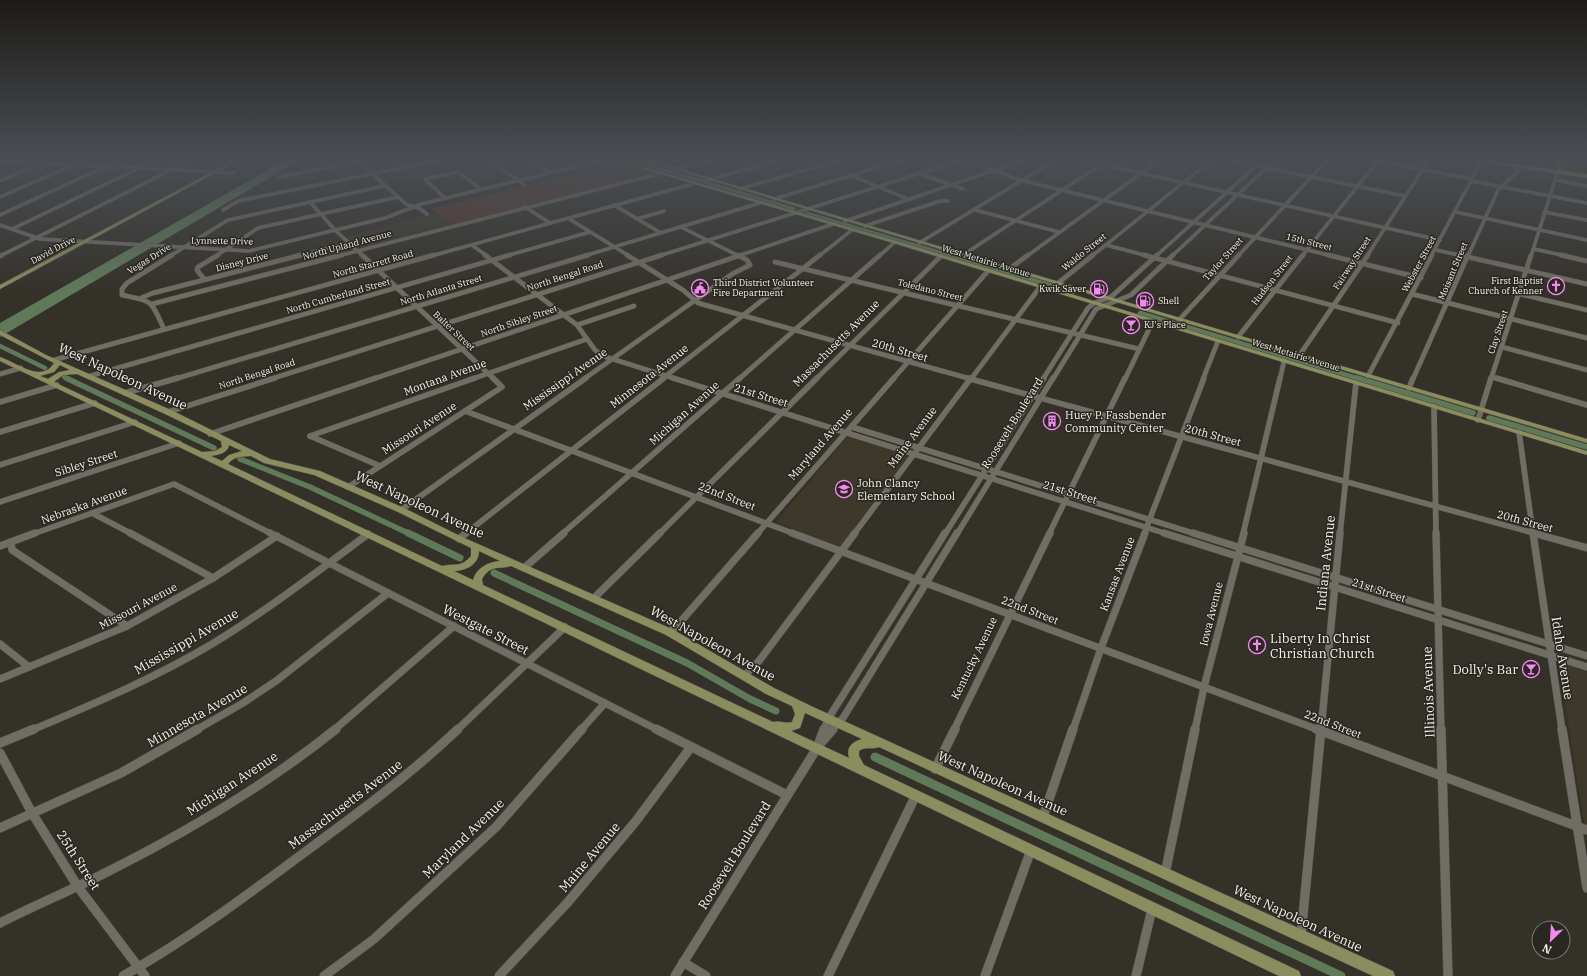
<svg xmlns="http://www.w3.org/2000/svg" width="1587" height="976" font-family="'IBM Plex Serif',serif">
	<rect width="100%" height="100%" fill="#343129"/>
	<g fill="#3d382a">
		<path d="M1394,158H1450L1587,177V186L1482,167L1476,173Z"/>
		<path d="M437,212L455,225L359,250L345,237Z"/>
		<path d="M848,436L909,456L841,547L776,522Z"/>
		<path d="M1558,660L1587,669V839Z"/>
	</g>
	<path fill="#57392d" d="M620,163L656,173L455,225L431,209Z"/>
	<path fill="#607a59" d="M289,158H303L0,337V323Z"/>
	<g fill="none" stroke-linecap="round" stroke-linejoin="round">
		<g stroke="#607a59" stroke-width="3.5">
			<path d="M626,158L794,209"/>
			<path d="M806,213L952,256"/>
		</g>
		<g stroke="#607a59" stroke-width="4.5">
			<path d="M949,255L1073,292"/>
			<path d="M1140,313L1360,379"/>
			<path d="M0,346L45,368"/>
			<path d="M64,377L69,379"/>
		</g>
		<g stroke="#607a59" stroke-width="5.5">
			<path d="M66,378L214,448"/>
			<path d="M1357,378L1473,413"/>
			<path d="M1489,418L1587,447"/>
			<path d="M240,459L310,487L410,534"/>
		</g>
		<g stroke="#607a59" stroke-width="7">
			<path d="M408,533L460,558"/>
			<path d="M494,573L687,663L750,699L776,711"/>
		</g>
		<path stroke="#607a59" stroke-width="9" d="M875,757L1341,976"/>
		<g stroke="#504d46" stroke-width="4">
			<g id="minor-far4">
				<path d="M485,158L525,185"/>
				<path d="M529,158L550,172"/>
				<path d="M575,158L589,163"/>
				<path d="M1073,158L1440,240"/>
				<path d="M1218,158L1405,196"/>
				<path d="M1362,158L1472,179"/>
				<path d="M963,159L1020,180L1332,256"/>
				<path d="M357,160L407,205L419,208L427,214"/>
				<path d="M0,161L234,173"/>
				<path d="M652,162L669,158"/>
				<path d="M676,169L718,158"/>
				<path d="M921,174L963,189"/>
				<path d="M850,175L908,199"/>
				<path d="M279,177L374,158"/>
				<path d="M707,180L787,158"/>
				<path d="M1555,180L1587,186"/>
				<path d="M0,181L53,158"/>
				<path d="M1471,181L1587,203"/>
				<path d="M739,189L847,158"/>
				<path d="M0,197L89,158"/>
				<path d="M445,198L425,179L458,172L481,189"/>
				<path d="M774,199L908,158"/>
				<path d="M310,202L335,230L363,256"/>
				<path d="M614,205L661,233"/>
				<path d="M525,207L550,223"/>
				<path d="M223,210L238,201L450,158"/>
				<path d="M975,210L1059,232"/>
				<path d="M1456,212L1587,240"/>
				<path d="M1544,212L1587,220"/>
				<path d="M0,215L124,158"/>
				<path d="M568,218L629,256"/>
				<path d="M637,219L664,211"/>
				<path d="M845,221L1030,158"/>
				<path d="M0,225L40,239L249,251L385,218L421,204L612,158"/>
				<path d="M865,226L940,201H948"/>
				<path d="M681,227L739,256"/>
				<path d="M12,229L160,158"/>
				<path d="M919,243L1052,162L1063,158"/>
				<path d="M472,245L487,256"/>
				<path d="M1106,245L1148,256"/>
				<path d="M1534,249L1566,256"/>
				<path d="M1436,250L1463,256"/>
				<path d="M963,255L1111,158"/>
				<path d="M0,256L195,158"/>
				<path d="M170,256L228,220L384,186"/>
				<path d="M216,256L258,228L398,197"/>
				<path d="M297,256L349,243"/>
				<path d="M338,256L662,173"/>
				<path d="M431,256L696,183"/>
				<path d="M506,256L590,232"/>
				<path d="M584,256L760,203"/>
				<path d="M659,256L968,158"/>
				<path d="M738,256L833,224"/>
				<path d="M819,256L852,230"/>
				<path d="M879,256L895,242"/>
				<path d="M1027,256L1162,158"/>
				<path d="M1092,256L1214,158"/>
				<path d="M1156,256L1265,158"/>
				<path d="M1172,256L1277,158"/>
				<path d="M1238,256L1329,158"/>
				<path d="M1302,256L1380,158"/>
				<path d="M1367,256L1430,158"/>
				<path d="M1431,256L1483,158"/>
				<path d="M1468,256L1498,190L1518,171V167"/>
				<path d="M1531,256L1562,158"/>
			</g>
		</g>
		<g stroke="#504d46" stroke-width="5.5">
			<g id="minor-far3">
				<path d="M362,255L494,379"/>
				<path d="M485,255L577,325L595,350L603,356L676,379"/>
				<path d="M627,255L683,290L698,303L971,379"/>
				<path d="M1144,255L1398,323"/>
				<path d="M1328,255L1421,278"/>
				<path d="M1459,255L1587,284"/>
				<path d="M1561,255L1587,261"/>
				<path d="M0,256L2,255"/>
				<path d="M775,262L1139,349"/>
				<path d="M1009,269L1028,255"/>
				<path d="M204,279L197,270L198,267L218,255"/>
				<path d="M1057,284L1093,255"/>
				<path d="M1412,294L1587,338"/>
				<path d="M1520,294L1587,310"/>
				<path d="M141,298L153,293L301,255"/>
				<path d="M152,304L342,255"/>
				<path d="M1179,320L1239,255"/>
				<path d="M577,325L634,306"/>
				<path d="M164,329C150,299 154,302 122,295V289L127,283L172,255"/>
				<path d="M1238,337L1303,255"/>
				<path d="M1502,347L1587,370"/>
				<path d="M1299,356L1368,255"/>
				<path d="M54,360L434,255"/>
				<path d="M0,374L21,368"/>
				<path d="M90,376L510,255"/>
				<path d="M1368,376L1432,255"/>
				<path d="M1492,377L1499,379"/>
				<path d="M175,379L588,255"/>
				<path d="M271,379L662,255"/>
				<path d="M373,379L741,255"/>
				<path d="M472,379L587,339"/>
				<path d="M584,379L732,274L750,265L747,260L737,255"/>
				<path d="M662,379L820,255"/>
				<path d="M739,379L880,255"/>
				<path d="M816,379L941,256"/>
				<path d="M893,379L988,271"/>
				<path d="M971,379L1040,287"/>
				<path d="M1043,379L1088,308L1094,303L1111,297L1157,255"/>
				<path d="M1053,379L1096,309L1131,295L1173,255"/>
				<path d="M1125,379L1153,321"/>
				<path d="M1203,379L1218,341"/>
				<path d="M1280,379L1284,361"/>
				<path d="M1413,379L1468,255"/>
				<path d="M1491,379L1531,255"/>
			</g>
		</g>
		<g stroke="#504d46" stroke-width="6">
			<g id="minor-far2">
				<path d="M673,378L1167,534"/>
				<path d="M967,378L1537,534"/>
				<path d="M1496,378L1587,405"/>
				<path d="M1409,388L1413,378"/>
				<path d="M125,393L178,378"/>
				<path d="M0,402L57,385"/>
				<path d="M1434,406L1436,534"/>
				<path d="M465,411L795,534"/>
				<path d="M168,412L275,378"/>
				<path d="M1478,420L1491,378"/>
				<path d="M852,427L1196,534"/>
				<path d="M0,432L95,403"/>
				<path d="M1519,432L1533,534"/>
				<path d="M210,434L376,378"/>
				<path d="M310,436L475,378"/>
				<path d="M310,436L380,466"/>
				<path d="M0,465L135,422"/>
				<path d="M348,487L502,387L493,378"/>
				<path d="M0,502L179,443"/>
				<path d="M401,510L586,378"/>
				<path d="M92,513L132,534"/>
				<path d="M33,534L174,484L272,534"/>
				<path d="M465,534L664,378"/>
				<path d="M562,534L740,378"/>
				<path d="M659,534L817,378"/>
				<path d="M757,534L894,378"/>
				<path d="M854,534L971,378"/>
				<path d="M945,534L1044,378"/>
				<path d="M957,534L1053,378"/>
				<path d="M1049,534L1125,378"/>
				<path d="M1144,534L1204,378"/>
				<path d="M1243,534L1280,378"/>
				<path d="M1340,534L1356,383"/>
			</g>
		</g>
		<g stroke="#504d46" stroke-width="8">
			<g id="minor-far1">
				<path d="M130,533L213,578"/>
				<path d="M270,533L658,730"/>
				<path d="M792,533L1319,730"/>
				<path d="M1164,533L1587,667"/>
				<path d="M1193,533L1587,656"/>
				<path d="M1436,533L1441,730"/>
				<path d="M1533,533L1587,548"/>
				<path d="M1533,533L1562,730"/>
				<path d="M459,539L466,533"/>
				<path d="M11,542L12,550L127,626"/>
				<path d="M0,546L35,533"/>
				<path d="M524,568L564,533"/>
				<path d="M594,598L660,533"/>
				<path d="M669,632L675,628L758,533"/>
				<path d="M0,644L29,667"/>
				<path d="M744,676L759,661L855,533"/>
				<path d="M0,679L127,626L213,578L277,536"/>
				<path d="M32,730C93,704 155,678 212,644C266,611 317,572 368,534"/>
				<path d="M196,730L243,703L276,681L388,593"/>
				<path d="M334,730L454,626"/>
				<path d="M457,730L565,627"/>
				<path d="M581,730L605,703"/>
				<path d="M824,730L828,719L945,533"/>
				<path d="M832,730L843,718L957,533"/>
				<path d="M954,730L1050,533"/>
				<path d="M1073,730L1101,648L1145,533"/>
				<path d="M1195,730L1204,687L1244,533"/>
				<path d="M1321,730L1340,533"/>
			</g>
		</g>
		<g stroke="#504d46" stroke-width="10">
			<g id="minor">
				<path d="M656,729L787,795"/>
				<path d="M1316,729L1587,830"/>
				<path d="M1441,729L1448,976"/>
				<path d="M1562,729L1587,888"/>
				<path d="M0,743L34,729"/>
				<path d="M820,744L833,729"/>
				<path d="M0,753L32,813L78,887L145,976"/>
				<path d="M935,769L955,729"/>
				<path d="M1043,817L1073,729"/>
				<path d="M0,828L121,773L198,729"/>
				<path d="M1165,874L1195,729"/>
				<path d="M0,923C35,905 72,890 107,872C187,832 266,785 336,729"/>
				<path d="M1301,936L1321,729"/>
				<path d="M683,962L706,976"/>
				<path d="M123,976C187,940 246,896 305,852C358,813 411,774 458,729"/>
				<path d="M324,976L374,939L496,827L582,729"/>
				<path d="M499,976L568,902L636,821L691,747"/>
				<path d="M675,976L817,748L824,729"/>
				<path d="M828,976L916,795"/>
				<path d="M985,976L1031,850"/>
				<path d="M1136,976L1152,909"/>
			</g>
		</g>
		<g stroke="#504d46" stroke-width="1">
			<g id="major">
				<path d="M238,158H243L0,289V285Z"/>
				<path d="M607,158H614L897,241L1587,451V455L893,243Z"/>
				<path d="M636,158H643L1587,439V443Z"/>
				<path d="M0,330L46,355L171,410L270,459L320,471L404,508L462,537L672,629L774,688L811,706L1393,971L1395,976H1373L879,747C872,750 865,746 859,751V756L864,765L1299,971L1301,976H1279L0,361V357C16,362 41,384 54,363L0,335ZM60,365L70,370L59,372L48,379L40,376L54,372ZM77,374L165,414L221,441L222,447L215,451L202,452L54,382L63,375ZM229,445L242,451L229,455L222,461L211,456C218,455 228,453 229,445ZM251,456L264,463L314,475L398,512L471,548V556C461,568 455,563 442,566L228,464C234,456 241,457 251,456ZM479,551L500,561C488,562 476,568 473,580L454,571C465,571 479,565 479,551ZM511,566L666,635L766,694L792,706L795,714L792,722C785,724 779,720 773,722L483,585L482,579C491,564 498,570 511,566ZM805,713L862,739C852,742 846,747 849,758L791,731L800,728Z"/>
			</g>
		</g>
		<g stroke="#504d46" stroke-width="1">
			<path id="highway" d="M1456,158H1469L1587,174V178Z"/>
		</g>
		<use href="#minor-far4" stroke="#706d64" stroke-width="3.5"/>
		<use href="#minor-far3" stroke="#706d64" stroke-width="4.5"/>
		<use href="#minor-far2" stroke="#706d64" stroke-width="5.5"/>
		<use href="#minor-far1" stroke="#706d64" stroke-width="7"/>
		<use href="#minor" stroke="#706d64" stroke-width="9"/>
		<use href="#major" fill="#8a8e5f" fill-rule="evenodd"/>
		<use href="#highway" fill="#9ba45c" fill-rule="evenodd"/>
	</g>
	<linearGradient id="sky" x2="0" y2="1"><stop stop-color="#1d1b17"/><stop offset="0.54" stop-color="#4a4e54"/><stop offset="1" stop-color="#4a4e54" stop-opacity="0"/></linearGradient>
	<rect width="1587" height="295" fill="url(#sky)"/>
	<defs>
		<g id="church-ring" transform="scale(0.9)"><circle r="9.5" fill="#2a2720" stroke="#f489f0" stroke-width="1.5"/><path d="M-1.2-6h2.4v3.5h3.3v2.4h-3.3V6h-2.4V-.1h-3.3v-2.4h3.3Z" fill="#f489f0"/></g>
		<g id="civic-ring" transform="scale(0.9)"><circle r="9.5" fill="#2a2720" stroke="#f489f0" stroke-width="1.5"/><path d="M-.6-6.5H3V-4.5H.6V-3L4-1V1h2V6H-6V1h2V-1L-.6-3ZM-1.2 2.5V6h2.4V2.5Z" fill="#f489f0"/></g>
		<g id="fuel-ring" transform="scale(0.9)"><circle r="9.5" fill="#2a2720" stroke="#f489f0" stroke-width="1.5"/><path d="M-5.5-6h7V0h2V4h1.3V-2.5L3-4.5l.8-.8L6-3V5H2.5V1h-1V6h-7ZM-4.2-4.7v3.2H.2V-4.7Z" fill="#f489f0"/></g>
		<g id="bar-ring" transform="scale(0.9)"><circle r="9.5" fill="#2a2720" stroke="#f489f0" stroke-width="1.5"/><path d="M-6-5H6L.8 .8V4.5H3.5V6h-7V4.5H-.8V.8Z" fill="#f489f0"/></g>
		<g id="building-ring" transform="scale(0.9)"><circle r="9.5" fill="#2a2720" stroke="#f489f0" stroke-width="1.5"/><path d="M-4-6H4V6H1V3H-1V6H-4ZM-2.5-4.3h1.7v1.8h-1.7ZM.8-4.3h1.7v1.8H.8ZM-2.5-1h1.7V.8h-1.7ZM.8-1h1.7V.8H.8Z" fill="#f489f0"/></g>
		<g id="school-ring" transform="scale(0.9)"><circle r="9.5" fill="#2a2720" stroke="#f489f0" stroke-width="1.5"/><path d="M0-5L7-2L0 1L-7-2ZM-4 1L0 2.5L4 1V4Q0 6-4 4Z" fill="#f489f0"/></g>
	</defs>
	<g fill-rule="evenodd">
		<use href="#church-ring" x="1556" y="286"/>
		<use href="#civic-ring" x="700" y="288"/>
		<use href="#fuel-ring" x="1099" y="289"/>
		<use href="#fuel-ring" x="1145" y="301"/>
		<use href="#bar-ring" x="1131" y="325"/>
		<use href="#building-ring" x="1052" y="421"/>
		<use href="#school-ring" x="844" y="489"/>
		<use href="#church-ring" x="1257" y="645"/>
		<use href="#bar-ring" x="1531" y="669"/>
	</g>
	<g text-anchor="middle" stroke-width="3" stroke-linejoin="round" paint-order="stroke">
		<g font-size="9" fill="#f3f1ec" stroke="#2a2720">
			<text transform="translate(222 241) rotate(1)" y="3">Lynnette Drive</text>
			<text transform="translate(1309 242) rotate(14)" y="3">15th Street</text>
			<text transform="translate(347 245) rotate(-15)" y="3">North Upland Avenue</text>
			<text transform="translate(53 250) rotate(-28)" y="3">David Drive</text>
			<text transform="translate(1084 252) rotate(-39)" y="3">Waldo Street</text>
			<text transform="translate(149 259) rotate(-32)" y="3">Vegas Drive</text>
			<text transform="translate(1223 259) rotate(-48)" y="3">Taylor Street</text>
			<text transform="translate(986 261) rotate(17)" y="3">West Metairie Avenue</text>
			<text transform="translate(242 262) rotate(-14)" y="3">Disney Drive</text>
			<text transform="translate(1352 263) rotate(-57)" y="3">Fairway Street</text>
			<text transform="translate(373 264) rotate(-15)" y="3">North Starrett Road</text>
			<text transform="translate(1419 264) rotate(-62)" y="3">Webster Street</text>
			<text transform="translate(1453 271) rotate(-67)" y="3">Moisant Street</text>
			<text transform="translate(565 276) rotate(-18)" y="3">North Bengal Road</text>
			<text transform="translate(1272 280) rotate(-52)" y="3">Hudson Street</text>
			<text transform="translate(441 290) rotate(-17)" y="3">North Atlanta Street</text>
			<text transform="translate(930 290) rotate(14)" y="3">Toledano Street</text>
			<text transform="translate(338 296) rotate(-16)" y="3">North Cumberland Street</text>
			<text transform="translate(519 321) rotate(-19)" y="3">North Sibley Street</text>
			<text transform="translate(454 331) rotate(43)" y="3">Balter Street</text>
			<text transform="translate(1498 332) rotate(-72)" y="3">Clay Street</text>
			<text transform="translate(1296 355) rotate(17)" y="3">West Metairie Avenue</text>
			<text transform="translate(257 374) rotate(-18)" y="3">North Bengal Road</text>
		</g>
		<g font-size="9" fill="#f3f1ec" stroke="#2a2720" text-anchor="start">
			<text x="1543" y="284" text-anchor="end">First Baptist<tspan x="1543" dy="10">Church of Kenner</tspan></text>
			<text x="713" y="286">Third District Volunteer<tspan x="713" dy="10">Fire Department</tspan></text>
			<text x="1086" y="292" text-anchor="end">Kwik Saver</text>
			<text x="1158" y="304">Shell</text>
			<text x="1144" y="328">KJ's Place</text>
		</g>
		<g font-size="11" fill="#f3f1ec" stroke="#2a2720">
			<text transform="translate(836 343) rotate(-45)" y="4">Massachusetts Avenue</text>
			<text transform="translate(900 350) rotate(16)" y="4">20th Street</text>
			<text transform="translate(649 376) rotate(-38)" y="4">Minnesota Avenue</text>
			<text transform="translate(445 377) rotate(-20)" y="4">Montana Avenue</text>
			<text transform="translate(565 379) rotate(-35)" y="4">Mississippi Avenue</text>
			<text transform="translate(761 395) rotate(17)" y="4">21st Street</text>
			<text transform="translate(684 413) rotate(-42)" y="4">Michigan Avenue</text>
			<text transform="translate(1012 423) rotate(-58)" y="4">Roosevelt Boulevard</text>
			<text transform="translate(419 428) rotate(-33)" y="4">Missouri Avenue</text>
			<text transform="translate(1213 435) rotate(15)" y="4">20th Street</text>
			<text transform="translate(912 437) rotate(-53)" y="4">Maine Avenue</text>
			<text transform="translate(820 444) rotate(-49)" y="4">Maryland Avenue</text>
			<text transform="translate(86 463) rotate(-18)" y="4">Sibley Street</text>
			<text transform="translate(1070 492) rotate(17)" y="4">21st Street</text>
			<text transform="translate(727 496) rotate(21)" y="4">22nd Street</text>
			<text transform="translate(84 505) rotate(-20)" y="4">Nebraska Avenue</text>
			<text transform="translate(1525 521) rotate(15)" y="4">20th Street</text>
			<text transform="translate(1117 574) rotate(-69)" y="4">Kansas Avenue</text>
			<text transform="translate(1379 590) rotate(18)" y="4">21st Street</text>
			<text transform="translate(138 606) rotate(-28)" y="4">Missouri Avenue</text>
			<text transform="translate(1030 610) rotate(21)" y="4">22nd Street</text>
			<text transform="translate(1211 614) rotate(-76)" y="4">Iowa Avenue</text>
			<text transform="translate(974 658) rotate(-64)" y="4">Kentucky Avenue</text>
			<text transform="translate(1333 724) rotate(21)" y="4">22nd Street</text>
		</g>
		<g font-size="11" fill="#f3f1ec" stroke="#2a2720" text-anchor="start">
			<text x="1065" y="419">Huey P. Fassbender<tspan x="1065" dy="13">Community Center</tspan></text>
			<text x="857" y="487">John Clancy<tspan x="857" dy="13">Elementary School</tspan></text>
		</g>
		<g font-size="13" fill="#f3f1ec" stroke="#2a2720">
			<text transform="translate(123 376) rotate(25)" y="5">West Napoleon Avenue</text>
			<text transform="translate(420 504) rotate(25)" y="5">West Napoleon Avenue</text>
			<text transform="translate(1325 563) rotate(-84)" y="5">Indiana Avenue</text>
			<text transform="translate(486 629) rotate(27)" y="5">Westgate Street</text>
			<text transform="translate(186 641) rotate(-30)" y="5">Mississippi Avenue</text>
			<text transform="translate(713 643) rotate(29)" y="5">West Napoleon Avenue</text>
			<text transform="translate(1563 658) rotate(81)" y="5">Idaho Avenue</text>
			<text transform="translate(1428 692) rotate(-92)" y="5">Illinois Avenue</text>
			<text transform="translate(197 715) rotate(-30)" y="5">Minnesota Avenue</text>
			<text transform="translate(232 783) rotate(-33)" y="5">Michigan Avenue</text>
			<text transform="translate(1003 783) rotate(24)" y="5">West Napoleon Avenue</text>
			<text transform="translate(345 804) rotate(-37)" y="5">Massachusetts Avenue</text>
			<text transform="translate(463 838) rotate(-44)" y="5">Maryland Avenue</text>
			<text transform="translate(734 855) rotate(-58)" y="5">Roosevelt Boulevard</text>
			<text transform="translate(589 857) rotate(-50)" y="5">Maine Avenue</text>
			<text transform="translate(79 860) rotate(57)" y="5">25th Street</text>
			<text transform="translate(1298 918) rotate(25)" y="5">West Napoleon Avenue</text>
		</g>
		<g font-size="13" fill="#f3f1ec" stroke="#2a2720" text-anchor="start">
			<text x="1270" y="643">Liberty In Christ<tspan x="1270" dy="15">Christian Church</tspan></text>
			<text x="1518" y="674" text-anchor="end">Dolly's Bar</text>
		</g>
	</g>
	<g transform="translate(1551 940) rotate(205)"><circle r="19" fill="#2a2720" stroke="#7a7872"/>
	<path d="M0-3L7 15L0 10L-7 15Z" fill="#f489f0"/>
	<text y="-6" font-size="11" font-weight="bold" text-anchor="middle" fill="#f3f1ec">N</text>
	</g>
</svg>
